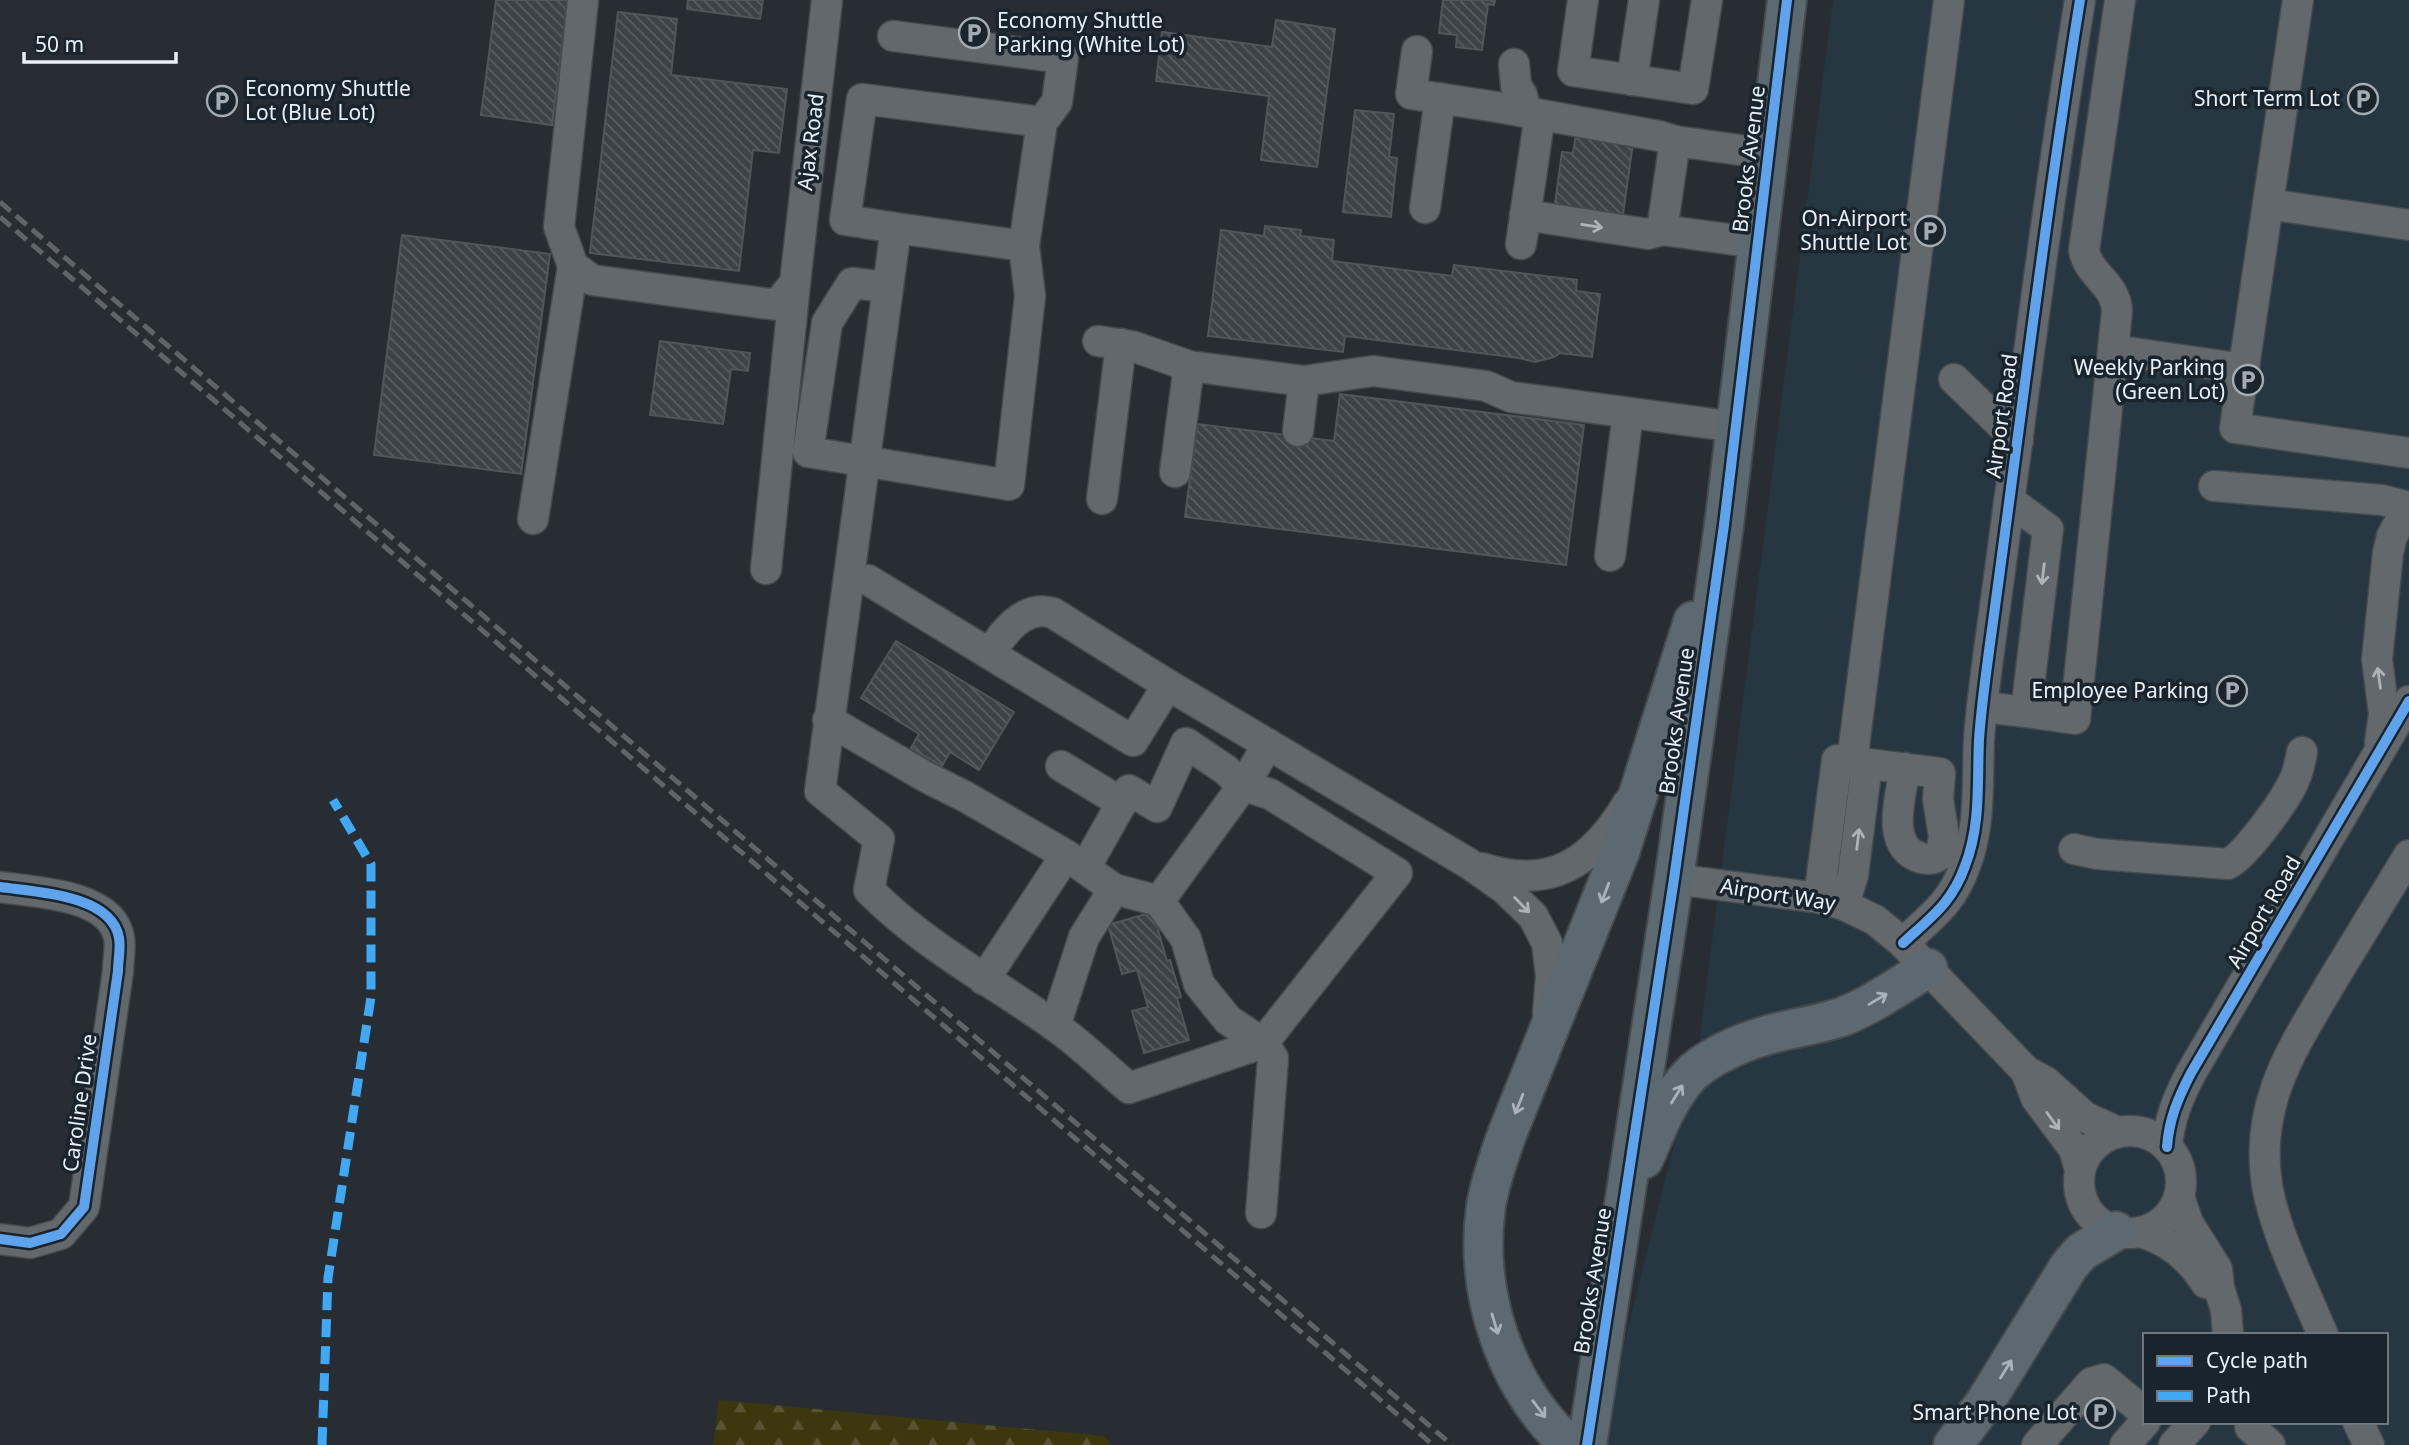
<svg xmlns="http://www.w3.org/2000/svg" width="2409" height="1445" font-family="'Noto Sans',sans-serif">
	<defs>
		<pattern id="forest-firs" width="22" height="20" patternUnits="userSpaceOnUse" patternTransform="scale(1.75)"><rect width="22" height="20" fill="#3c370e"/><path d="M5 1l3.5 6h-7zM16 11l3.5 6h-7z" fill="#585432"/></pattern>
		<pattern id="building-back-hatch" width="6" height="6" patternUnits="userSpaceOnUse" patternTransform="scale(1.75)"><rect width="6" height="6" fill="#3c4246"/><path d="M-1 5l2 2M0 0l6 6M5-1l2 2" fill="none" stroke="#585e61"/></pattern>
	</defs>
	<rect width="100%" height="100%" fill="#272d32"/>
	<path fill="#263741" fill-rule="evenodd" d="M1833,0H2409V1445H1599L1699,1043ZM2145,1335H2386V1422H2145Z"/>
	<path fill="url(#forest-firs)" d="M719,1400L1104,1436L1112,1445H713Z"/>
	<g fill="url(#building-back-hatch)" stroke="#51565a" stroke-width="2">
		<path d="M496,0H568L552,125L481,115Z"/>
		<path d="M688,0H763L760,19L687,9Z"/>
		<path d="M1443,0H1495L1494,5L1488,4L1482,50L1456,47L1457,35L1439,33Z"/>
		<path d="M618,12L677,19L671,75L787,89L779,153L753,150L739,271L590,253Z"/>
		<path d="M1276,20L1335,29L1317,167L1261,160L1269,96L1156,81L1162,32L1272,47Z"/>
		<path d="M1355,110L1394,114L1389,157L1397,158L1391,217L1343,212Z"/>
		<path d="M1576,135L1633,143L1622,221L1554,211L1562,152L1573,153Z"/>
		<path d="M1265,226L1301,230L1300,236L1334,240L1332,261L1452,276L1454,265L1577,280L1576,291L1600,294L1592,357L1560,353L1554,357L1535,362L1519,358L1345,336L1343,352L1208,336L1221,230L1264,236Z"/>
		<path d="M402,235L550,254L521,474L374,455Z"/>
		<path d="M660,341L750,353L748,371L731,369L723,424L650,415Z"/>
		<path d="M1340,394L1584,425L1566,565L1185,517L1197,424L1334,441Z"/>
		<path d="M896,641L1014,712L979,770L950,752L942,766L911,748L919,734L861,698Z"/>
		<path d="M1153,912L1167,961L1170,960L1181,997L1177,998L1189,1040L1144,1053L1132,1011L1148,1007L1137,970L1122,974L1108,925Z"/>
	</g>
	<g fill="none" stroke-linecap="round" stroke-linejoin="round">
		<g stroke="#444a4d" stroke-width="33">
			<g id="minor">
				<path d="M583,0L559,227L573,266L592,280L777,305L795,283"/>
				<path d="M1583,0L1573,71L1693,89L1707,0"/>
				<path d="M2298,0L2235,428L2409,453"/>
				<path d="M893,36L1063,58L1057,102L1042,122"/>
				<path d="M1417,51L1411,94L1497,107L1659,136L1675,141"/>
				<path d="M1514,64L1516,86L1522,95L1526,112"/>
				<path d="M1632,80L1644,0"/>
				<path d="M2268,204L2409,225"/>
				<path d="M1425,208L1440,98"/>
				<path d="M1525,215L1648,234L1662,230"/>
				<path d="M896,228L1024,246L1042,122L862,99L845,220L896,228L820,791L879,839L869,890C923,945 992,981 1055,1026C1081,1044 1104,1067 1129,1088L1263,1043L1397,873L1270,794L1241,785L1226,770L1186,743L1157,807L1129,790L1085,868"/>
				<path d="M1758,243L1662,230L1675,141L1769,154"/>
				<path d="M1521,244L1540,115"/>
				<path d="M887,287L852,283L827,323L808,452L1009,485L1030,296L1024,246"/>
				<path d="M1098,341L1132,346L1189,366L1304,381L1373,371L1486,386L1511,397L1736,427"/>
				<path d="M2113,350L2244,369"/>
				<path d="M1954,379L2018,441"/>
				<path d="M1298,431L1304,381"/>
				<path d="M1175,472L1189,366"/>
				<path d="M2214,486L2382,500L2409,507"/>
				<path d="M1102,499L1121,344"/>
				<path d="M533,519L573,266"/>
				<path d="M1610,556L1628,413"/>
				<path d="M766,569L795,283L827,0"/>
				<path d="M868,580L1133,741L1168,685"/>
				<path d="M990,654C1003,632 1025,604 1053,613L1168,685L1468,863L1505,889L1533,916L1547,943L1551,976L1548,1013"/>
				<path d="M1982,707L2026,712L2048,529L2010,501"/>
				<path d="M2026,712L2075,719L2117,311C2116,284 2088,275 2084,250L2120,0"/>
				<path d="M828,720L926,777L966,797L1066,855L1114,889L1159,901L1186,939L1199,984L1228,1020L1263,1043L1273,1058L1261,1213"/>
				<path d="M2380,742L2384,714L2377,659L2388,553L2392,536L2408,507"/>
				<path d="M1852,762L1949,0"/>
				<path d="M1061,766L1122,803"/>
				<path d="M2074,849L2097,854L2228,864C2246,855 2283,803 2293,783C2298,773 2300,763 2302,752"/>
				<path d="M1482,868C1551,891 1593,862 1628,803"/>
				<path d="M1674,879L1819,898L1844,905L1875,920L1903,943L2026,1071L2046,1082L2085,1117L2118,1132"/>
				<path d="M0,887C34,892 112,894 119,938C121,948 118,960 118,971L84,1207L61,1234L30,1243L0,1239"/>
				<path d="M1819,898L1837,760L1940,773L1938,799L1944,837L1941,854C1935,859 1929,860 1921,858C1884,846 1901,796 1905,768"/>
				<path d="M1159,901L1247,780L1268,744"/>
				<path d="M1844,905L1853,875L1867,764"/>
				<path d="M1903,943C1931,917 1952,903 1965,866C1981,825 1977,783 1979,740C1981,710 1985,681 1989,651C2019,434 2045,216 2080,0"/>
				<path d="M984,980L1066,855"/>
				<path d="M1055,1026L1084,937L1114,889"/>
				<path d="M2026,1071L2036,1098L2074,1149L2080,1170"/>
				<circle cx="2130" cy="1182" r="51"/>
				<path d="M2167,1147C2169,1119 2178,1098 2191,1073L2409,701"/>
				<path d="M2179,1197L2188,1223L2217,1269L2219,1288L2226,1310L2228,1335"/>
				<path d="M2140,1232C2170,1241 2189,1257 2206,1283"/>
				<path d="M2323,1335C2304,1289 2275,1233 2267,1185C2254,1102 2294,1046 2334,978C2359,937 2384,896 2409,855"/>
				<path d="M2358,1422L2369,1445"/>
				<path d="M2250,1427L2270,1445"/>
				<path d="M2037,1445L2091,1383L2104,1379L2145,1413"/>
				<path d="M2125,1445L2145,1422"/>
				<path d="M2174,1445L2195,1422"/>
			</g>
		</g>
		<g stroke="#444a4d" stroke-width="42">
			<g id="major">
				<path d="M1644,1159C1656,1131 1669,1097 1690,1075C1705,1059 1740,1043 1761,1037C1788,1028 1817,1026 1844,1016C1874,1004 1900,985 1928,968"/>
				<path d="M1569,1445C1504,1385 1474,1292 1486,1206C1490,1181 1499,1157 1507,1134L1620,852L1693,621"/>
				<path d="M1587,1445L1674,879L1724,525L1787,0"/>
				<path d="M1953,1445L1984,1404L2069,1266L2081,1252L2116,1231"/>
			</g>
		</g>
		<use href="#minor" stroke="#63686c" stroke-width="30"/>
		<use href="#major" stroke="#5c6970" stroke-width="38"/>
		<g stroke="#606469" stroke-width="5" stroke-dasharray="14 7" stroke-linecap="butt">
			<path d="M0,202L1452,1445"/>
			<path d="M0,217L1433,1445"/>
		</g>
		<path stroke="#3fa9f5" stroke-width="9" stroke-dasharray="18 9" stroke-linecap="butt" d="M322,1445L328,1278L371,997V864L333,800"/>
		<g stroke="#19242c" stroke-width="15">
			<g id="cycleway">
				<path d="M0,887C34,892 112,894 119,938C121,948 118,960 118,971L84,1207L61,1234L30,1243L0,1239"/>
				<path d="M1903,943C1931,917 1952,903 1965,866C1981,825 1977,783 1979,740C1981,710 1985,681 1989,651C2019,434 2045,216 2080,0"/>
				<path d="M2167,1147C2169,1119 2178,1098 2191,1073L2409,701"/>
				<path d="M1587,1445L1674,879L1724,525L1787,0"/>
			</g>
		</g>
		<use href="#cycleway" stroke="#60a3ed" stroke-width="10"/>
	</g>
	<defs><path id="oneway-shaft" d="M-6 0H5M1.5-3L5.5 0L1.5 3" fill="none" stroke-width="1.6" stroke-linecap="round" stroke-linejoin="round" transform="scale(1.75)"/></defs>
	<g stroke="#adb3b7">
		<use href="#oneway-shaft" transform="translate(1592 226) rotate(9)"/>
		<use href="#oneway-shaft" transform="translate(2043 574) rotate(97)"/>
		<use href="#oneway-shaft" transform="translate(2379 678) rotate(-98)"/>
		<use href="#oneway-shaft" transform="translate(1858 839) rotate(-83)"/>
		<use href="#oneway-shaft" transform="translate(1522 905) rotate(46)"/>
		<use href="#oneway-shaft" transform="translate(2053 1121) rotate(54)"/>
	</g>
	<g stroke="#aab3b9">
		<use href="#oneway-shaft" transform="translate(1605 893) rotate(111)"/>
		<use href="#oneway-shaft" transform="translate(1878 999) rotate(-31)"/>
		<use href="#oneway-shaft" transform="translate(1677 1094) rotate(-58)"/>
		<use href="#oneway-shaft" transform="translate(1519 1104) rotate(112)"/>
		<use href="#oneway-shaft" transform="translate(1495 1324) rotate(73)"/>
		<use href="#oneway-shaft" transform="translate(2006 1369) rotate(-58)"/>
		<use href="#oneway-shaft" transform="translate(1539 1409) rotate(53)"/>
	</g>
	<defs>
		<g id="parking-ring" transform="scale(1.575)"><circle r="9.5" fill="#19242c" stroke="#a5acb1" stroke-width="1.5"/><path d="M-3.5-5.5H1a3.5 3.5 0 0 1 0 7H-1V5.5H-3.5ZM-1-3.4V-.6H.8a1.4 1.4 0 0 0 0-2.8Z" fill="#a5acb1"/></g>
	</defs>
	<g fill-rule="evenodd">
		<use href="#parking-ring" x="974" y="33"/>
		<use href="#parking-ring" x="2363" y="99"/>
		<use href="#parking-ring" x="222" y="101"/>
		<use href="#parking-ring" x="1930" y="231"/>
		<use href="#parking-ring" x="2248" y="380"/>
		<use href="#parking-ring" x="2232" y="691"/>
		<use href="#parking-ring" x="2100" y="1413"/>
	</g>
	<g text-anchor="middle" stroke-width="7" stroke-linejoin="round" paint-order="stroke">
		<g font-size="21" fill="#e9f0f5" stroke="#19242c" text-anchor="end">
			<text x="997" y="28" text-anchor="start">Economy Shuttle<tspan x="997" dy="24">Parking (White Lot)</tspan></text>
			<text x="245" y="96" text-anchor="start">Economy Shuttle<tspan x="245" dy="24">Lot (Blue Lot)</tspan></text>
			<text x="2340" y="106">Short Term Lot</text>
			<text x="1907" y="226">On-Airport<tspan x="1907" dy="24">Shuttle Lot</tspan></text>
			<text x="2225" y="375">Weekly Parking<tspan x="2225" dy="24">(Green Lot)</tspan></text>
			<text x="2209" y="698">Employee Parking</text>
			<text x="2077" y="1420">Smart Phone Lot</text>
		</g>
		<g font-size="21" fill="#e9f0f5" stroke="#19242c">
			<text transform="translate(811 142) rotate(-83)" y="7">Ajax Road</text>
			<text transform="translate(1749 159) rotate(-83)" y="7">Brooks Avenue</text>
			<text transform="translate(2002 416) rotate(-82)" y="7">Airport Road</text>
			<text transform="translate(1677 721) rotate(-82)" y="7">Brooks Avenue</text>
			<text transform="translate(1778 895) rotate(9)" y="7">Airport Way</text>
			<text transform="translate(2264 912) rotate(-60)" y="7">Airport Road</text>
			<text transform="translate(80 1103) rotate(-82)" y="7">Caroline Drive</text>
			<text transform="translate(1593 1281) rotate(-81)" y="7">Brooks Avenue</text>
		</g>
	</g>
	<rect x="2143" y="1333" width="245" height="91" fill="#19242c" stroke="#6c767c" stroke-width="2"/>
	<rect x="2157" y="1356" width="35" height="10" fill="#60a3ed" stroke="#6c767c" stroke-width="2"/>
	<text x="2206" y="1368" font-size="21" fill="#e9f0f5">Cycle path</text>
	<rect x="2157" y="1391" width="35" height="10" fill="#3fa9f5" stroke="#6c767c" stroke-width="2"/>
	<text x="2206" y="1403" font-size="21" fill="#e9f0f5">Path</text>
	<path d="M24 52v10h152v-10" fill="none" stroke="#e9f0f5" stroke-width="3.5"/>
	<text x="35" y="52" font-size="21" fill="#e9f0f5" stroke="#19242c" stroke-width="5" paint-order="stroke">50 m</text>
</svg>
